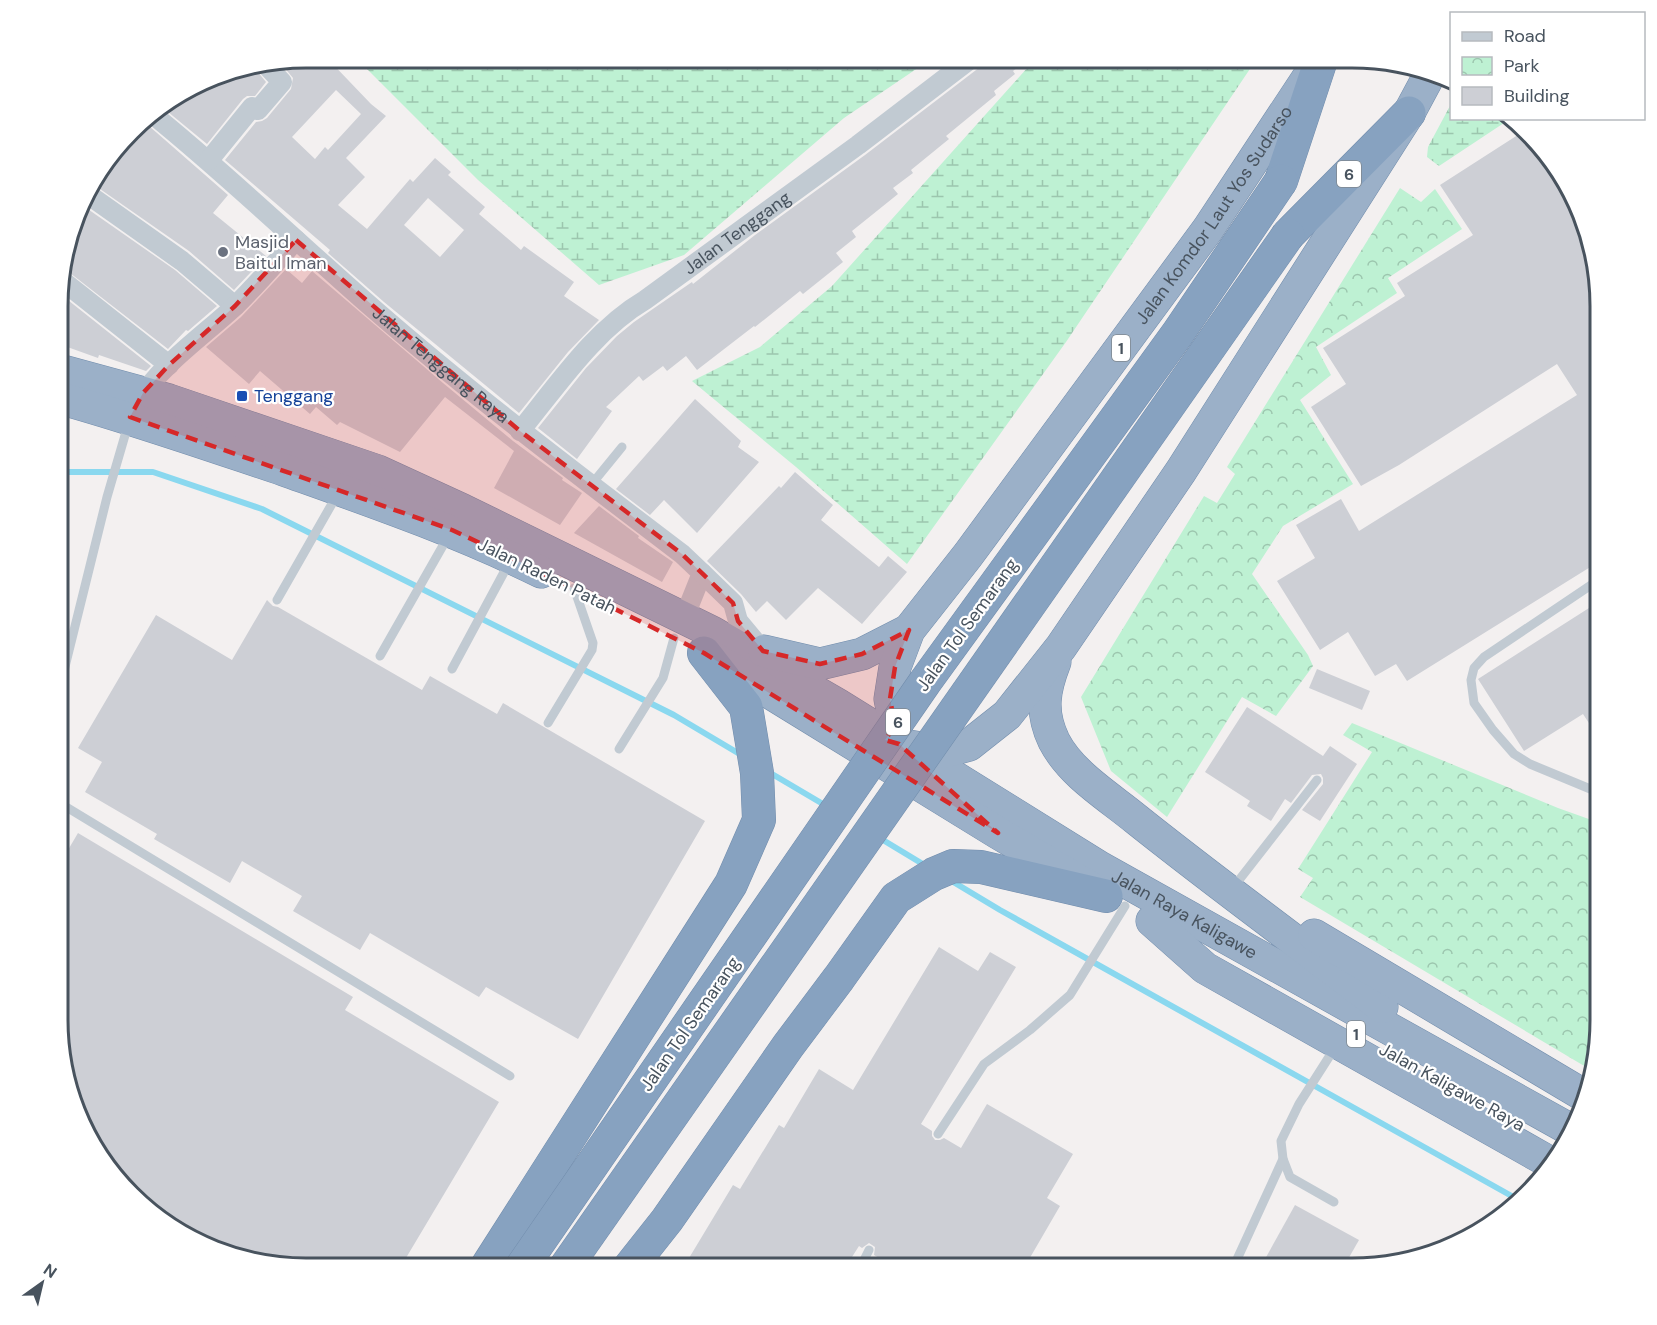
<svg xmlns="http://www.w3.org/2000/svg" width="1657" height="1325" font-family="'DM Sans',sans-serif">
	<defs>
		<pattern id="wetland-marsh" width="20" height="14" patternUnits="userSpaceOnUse" patternTransform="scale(1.5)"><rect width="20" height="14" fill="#bef1d3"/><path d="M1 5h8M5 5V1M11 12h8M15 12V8" fill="none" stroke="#9cc6ae"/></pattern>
		<pattern id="park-crowns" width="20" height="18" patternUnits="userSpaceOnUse" patternTransform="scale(1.5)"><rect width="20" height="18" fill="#bef1d3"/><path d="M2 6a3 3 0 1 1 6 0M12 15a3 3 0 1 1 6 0" fill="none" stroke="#9cc6ae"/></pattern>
	</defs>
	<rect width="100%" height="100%" fill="#f3f0f0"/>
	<g fill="url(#wetland-marsh)">
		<path d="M355,57H934L844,118L684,255L599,285L478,180Z"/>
		<path d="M1037,57H1258L1066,342L907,564L796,467L692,381L760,347L832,286Z"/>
		<path d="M1451,104L1452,118L1510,119L1439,166L1427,157L1428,147Z"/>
	</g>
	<g fill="url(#park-crowns)">
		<path d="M1400,188L1421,202L1435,189L1462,229L1388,278L1397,293L1316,347L1331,375L1300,400L1353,484L1283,526L1252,574L1308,655L1313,666L1276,716L1242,697L1167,817L1111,771L1081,697L1204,496L1217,503L1235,474L1227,467Z"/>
		<path d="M1352,723L1558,808L1600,823L1599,1036L1591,1070L1300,897L1313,878L1298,869L1372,752L1343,735Z"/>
	</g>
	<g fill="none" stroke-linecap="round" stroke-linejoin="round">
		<g stroke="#8ad8ef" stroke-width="6">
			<path d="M59,472H153L262,509L674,715L743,756"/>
			<path d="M767,771L828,807"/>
			<path d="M878,837L926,866"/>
			<path d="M950,880L1000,910L1517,1199"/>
		</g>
	</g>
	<g fill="#cdcfd5" fill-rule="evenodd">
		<path d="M306,57H326L371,104L386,116L346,158L365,177L338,205L367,229L410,179L413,182L435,158L451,172L448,175L485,207L479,214L521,250L524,246L574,282L564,296L599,320L568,352L519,413L384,302L328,253L330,250L225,160L256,122L262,121L267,118L291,89L293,78L279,61ZM336,90L361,114L328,150L325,147L315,159L292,137ZM428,198L464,230L440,257L404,225Z"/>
		<path d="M985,57H1030L1013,71L1015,74L994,91L996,95L946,136L949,139L911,170L913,173L893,188L898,194L852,231L856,237L836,253L843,262L803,294L800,291L755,327L754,326L697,370L686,356L667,371L663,366L643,381L639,376L606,407L612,411L577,459L538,428L586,368L617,336L634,322L692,282L693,284L755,235L865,155L980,67Z"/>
		<path d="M253,66L266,82L255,96H247L243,99L207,144L162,107L225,70Z"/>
		<path d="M141,119L228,195L213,213L266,256L234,290L189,251L90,182Z"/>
		<path d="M1524,131L1581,210L1600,305V561L1407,681L1396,664L1375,676L1348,632L1320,650L1277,581L1315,558L1296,525L1341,499L1359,531L1577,395L1557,364L1399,465L1361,486L1311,407L1346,384L1323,348L1405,296L1397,283L1473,235L1440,185Z"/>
		<path d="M82,205L175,270L217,306L188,331L186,330L168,349L61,266Z"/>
		<path d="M286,269L302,283L312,271L443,383L513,441L563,478L562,480L582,493L560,525L494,488L514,451L445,397L400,452L340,422L337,425L316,407L310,414L260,371L249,384L206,347L241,317Z"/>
		<path d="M59,293L151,366L146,371L99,355L98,358L59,344Z"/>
		<path d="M695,399L741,441L738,447L759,462L697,533L664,500L650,515L616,489Z"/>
		<path d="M795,472L833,505L821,520L879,567L888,556L907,572L862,624L818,588L786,620L767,601L756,612L741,594L707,561L779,486L781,488Z"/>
		<path d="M599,506L639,536L638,538L673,562L662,582L574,533Z"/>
		<path d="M267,600L273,606L278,607L422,690L430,676L497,714L503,703L705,821L578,1039L486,987L479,997L370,933L360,950L293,911L302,896L242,861L230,883L154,839L157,834L85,792L102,762L78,748L156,615L232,660Z"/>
		<path d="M1600,601V740L1583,714L1524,751L1478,679Z"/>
		<path d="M1317,669L1370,691L1362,710L1309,688Z"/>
		<path d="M1247,707L1323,756L1330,746L1357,764L1320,821L1302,810L1323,784V778L1321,774L1312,775L1291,803L1285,799L1271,821L1247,806L1250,801L1205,772Z"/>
		<path d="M78,833L353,997L345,1010L499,1102L400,1268L290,1267L211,1249L141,1206L83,1130L58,1036V867Z"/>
		<path d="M939,947L978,971L990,952L1016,967L921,1124L932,1131V1136L935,1140H940L944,1138L961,1148L987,1104L1073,1154L1047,1198L1060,1206L1024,1268H896L874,1255L875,1247L869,1243L862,1248L859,1246L845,1268H683L733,1185L740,1189L779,1125L784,1128L819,1069L853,1090Z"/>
		<path d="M1295,1205L1359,1240L1343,1268H1260Z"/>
	</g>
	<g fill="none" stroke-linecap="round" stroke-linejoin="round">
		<g stroke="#728dac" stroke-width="33">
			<g id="trunk">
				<path id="s3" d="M59,370L169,400L378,471L463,510L712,632L837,704L1101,868L1571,1130"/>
				<path d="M59,398C135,419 209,445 284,470C371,501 458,531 541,572"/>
				<path d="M764,651L820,664L862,654L909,630"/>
				<path d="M707,654L998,833L1093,889"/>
				<path d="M1055,662C1044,690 1040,712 1054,741C1071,774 1108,796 1136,819C1216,883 1300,944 1382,1007"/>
				<path id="s4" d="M899,744L890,699L895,667L909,630L968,555L1208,229L1309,76"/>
				<path d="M909,746L944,752L969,745L1007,715L1061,647L1181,471L1409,113L1431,72"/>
				<path d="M1152,921L1205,968L1551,1163"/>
				<path d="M1314,935L1585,1096"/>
			</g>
		</g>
		<g stroke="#728dac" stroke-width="34">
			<g id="motorway">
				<path d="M1281,181L1322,57"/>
				<path d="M1288,235L1409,113"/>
				<path d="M486,1268L731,884L759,820L757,773L746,707L704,653"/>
				<path d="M629,1268L667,1220L788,1046L839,978L896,898L934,874L953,866L981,867L1106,896"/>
			</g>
		</g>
		<g stroke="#c1cad2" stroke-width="9">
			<path d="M591,485L622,447"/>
			<path d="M277,600L337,495"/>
			<path d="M380,656L449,535"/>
			<path d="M452,669L509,563"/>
			<path d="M58,695L107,497L128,425"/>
			<path d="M548,723L592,650L593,643L574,588"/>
			<path d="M619,749L663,678L674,638"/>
			<path d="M1600,793L1530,764L1514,754L1493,730L1474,703L1471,680L1474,668L1484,657L1600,579"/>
			<path d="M58,802L510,1076"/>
			<path d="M1232,889L1317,780"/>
			<path d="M938,1134L984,1064L1030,1030L1070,995L1125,906"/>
			<path d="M1334,1202L1290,1177L1283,1159L1281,1141L1299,1104L1336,1046"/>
			<path d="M1416,1255L1418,1252L1435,1249L1438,1251"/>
			<path d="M860,1268L869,1250"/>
			<path d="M1233,1268L1283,1159"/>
		</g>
		<g stroke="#c1cad2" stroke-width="20">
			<path id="s1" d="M151,113C229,176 301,246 376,311C475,397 578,475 682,554L702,573L684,618"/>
			<path d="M209,160L252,107L258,110L282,82L265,64"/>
			<path d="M86,193L182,261L235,306"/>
			<path d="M59,278L169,365"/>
			<path d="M139,401C157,368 205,334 233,308C255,287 275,263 296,240"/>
			<path id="s2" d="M520,431C557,386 594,330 645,300L858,145L973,57"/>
			<path d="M702,573L733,603L738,621L763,651"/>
		</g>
		<use href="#trunk" stroke="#9bb0c8" stroke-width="32"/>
		<use href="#motorway" stroke="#87a2c0" stroke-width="33"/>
		<g stroke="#728dac" stroke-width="34" stroke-linecap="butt">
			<g id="motorway-bridge">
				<path d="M521,1268L925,682L1178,333L1281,181"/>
				<path d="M565,1268L1288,235"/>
			</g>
		</g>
		<use href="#motorway-bridge" stroke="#87a2c0" stroke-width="33"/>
	</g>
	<path fill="#d62828" fill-opacity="0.2" stroke="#d62828" stroke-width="4.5" stroke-dasharray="12 8" stroke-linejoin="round" d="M296,240L520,431L682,554L733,603L738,621L763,651L820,664L862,654L909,630L895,667L890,699L895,726L885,740L899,744L998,833L704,653L512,558L452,530L130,417L143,393L169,365L235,306Z"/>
	<circle fill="#6b7280" stroke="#fff" stroke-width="2" cx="223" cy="252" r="6"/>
	<rect fill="#1a4fb4" stroke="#fff" stroke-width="2" x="236" y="390" width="12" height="12" rx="3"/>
	<g text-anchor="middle" stroke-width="4.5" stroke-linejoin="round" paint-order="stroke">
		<g fill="#fff" stroke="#7f878e" stroke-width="1.5">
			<rect x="1337" y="161" width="24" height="26" rx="4.5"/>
			<rect x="1112" y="335" width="18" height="26" rx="4.5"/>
			<rect x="886" y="709" width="24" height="26" rx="4.5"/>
			<rect x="1347" y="1021" width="18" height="26" rx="4.5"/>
		</g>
		<g font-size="16" font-weight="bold" fill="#48535e">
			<text x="1349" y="180">6</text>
			<text x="1121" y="354">1</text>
			<text x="898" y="728">6</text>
			<text x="1356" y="1040">1</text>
		</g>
		<g font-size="18" fill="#48535e" stroke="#fff">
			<text dy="6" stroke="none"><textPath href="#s4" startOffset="633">Jalan Komdor Laut Yos Sudarso</textPath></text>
			<text dy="6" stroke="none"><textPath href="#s2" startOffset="296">Jalan Tenggang</textPath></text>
			<text dy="6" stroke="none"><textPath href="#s1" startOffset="384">Jalan Tenggang Raya</textPath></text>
			<text transform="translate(547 576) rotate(26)" y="6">Jalan Raden Patah</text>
			<text transform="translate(967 625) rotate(-54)" y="6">Jalan Tol Semarang</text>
			<text dy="6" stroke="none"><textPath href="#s3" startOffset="1256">Jalan Raya Kaligawe</textPath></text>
			<text transform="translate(690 1024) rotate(-55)" y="6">Jalan Tol Semarang</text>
			<text transform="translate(1452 1087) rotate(29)" y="6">Jalan Kaligawe Raya</text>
		</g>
		<g font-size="18" fill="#5b616d" stroke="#fff" text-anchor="start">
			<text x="235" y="248">Masjid<tspan x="235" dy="21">Baitul Iman</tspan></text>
		</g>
		<g font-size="18" fill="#164399" stroke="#fff" text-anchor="start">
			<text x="254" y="402">Tenggang</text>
		</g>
	</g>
	<path d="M0 0H1657V1325H0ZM306 68H1352A238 238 0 0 1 1590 306V1020A238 238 0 0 1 1352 1258H306A238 238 0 0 1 68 1020V306A238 238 0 0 1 306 68Z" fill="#fff" fill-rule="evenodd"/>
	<path fill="none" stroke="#48535e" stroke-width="3" d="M306 68H1352A238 238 0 0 1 1590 306V1020A238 238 0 0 1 1352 1258H306A238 238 0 0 1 68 1020V306A238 238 0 0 1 306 68Z"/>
	<rect x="1450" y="12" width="195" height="108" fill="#ffffff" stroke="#b6babf" stroke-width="1.5"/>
	<rect x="1462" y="32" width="30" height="9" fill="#c1cad2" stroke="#b6babf" stroke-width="1.5"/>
	<text x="1504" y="42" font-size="18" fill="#48535e">Road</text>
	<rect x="1462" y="57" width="30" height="18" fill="url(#park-crowns)" stroke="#b6babf" stroke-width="1.5"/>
	<text x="1504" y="72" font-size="18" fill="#48535e">Park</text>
	<rect x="1462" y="87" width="30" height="18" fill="#cdcfd5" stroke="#b6babf" stroke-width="1.5"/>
	<text x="1504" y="102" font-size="18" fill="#48535e">Building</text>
	<g transform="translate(42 1283) rotate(34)" stroke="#ffffff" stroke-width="4.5" paint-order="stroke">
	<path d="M0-4.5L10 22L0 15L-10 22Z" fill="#48535e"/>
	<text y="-9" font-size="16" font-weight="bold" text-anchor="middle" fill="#48535e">N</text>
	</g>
</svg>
